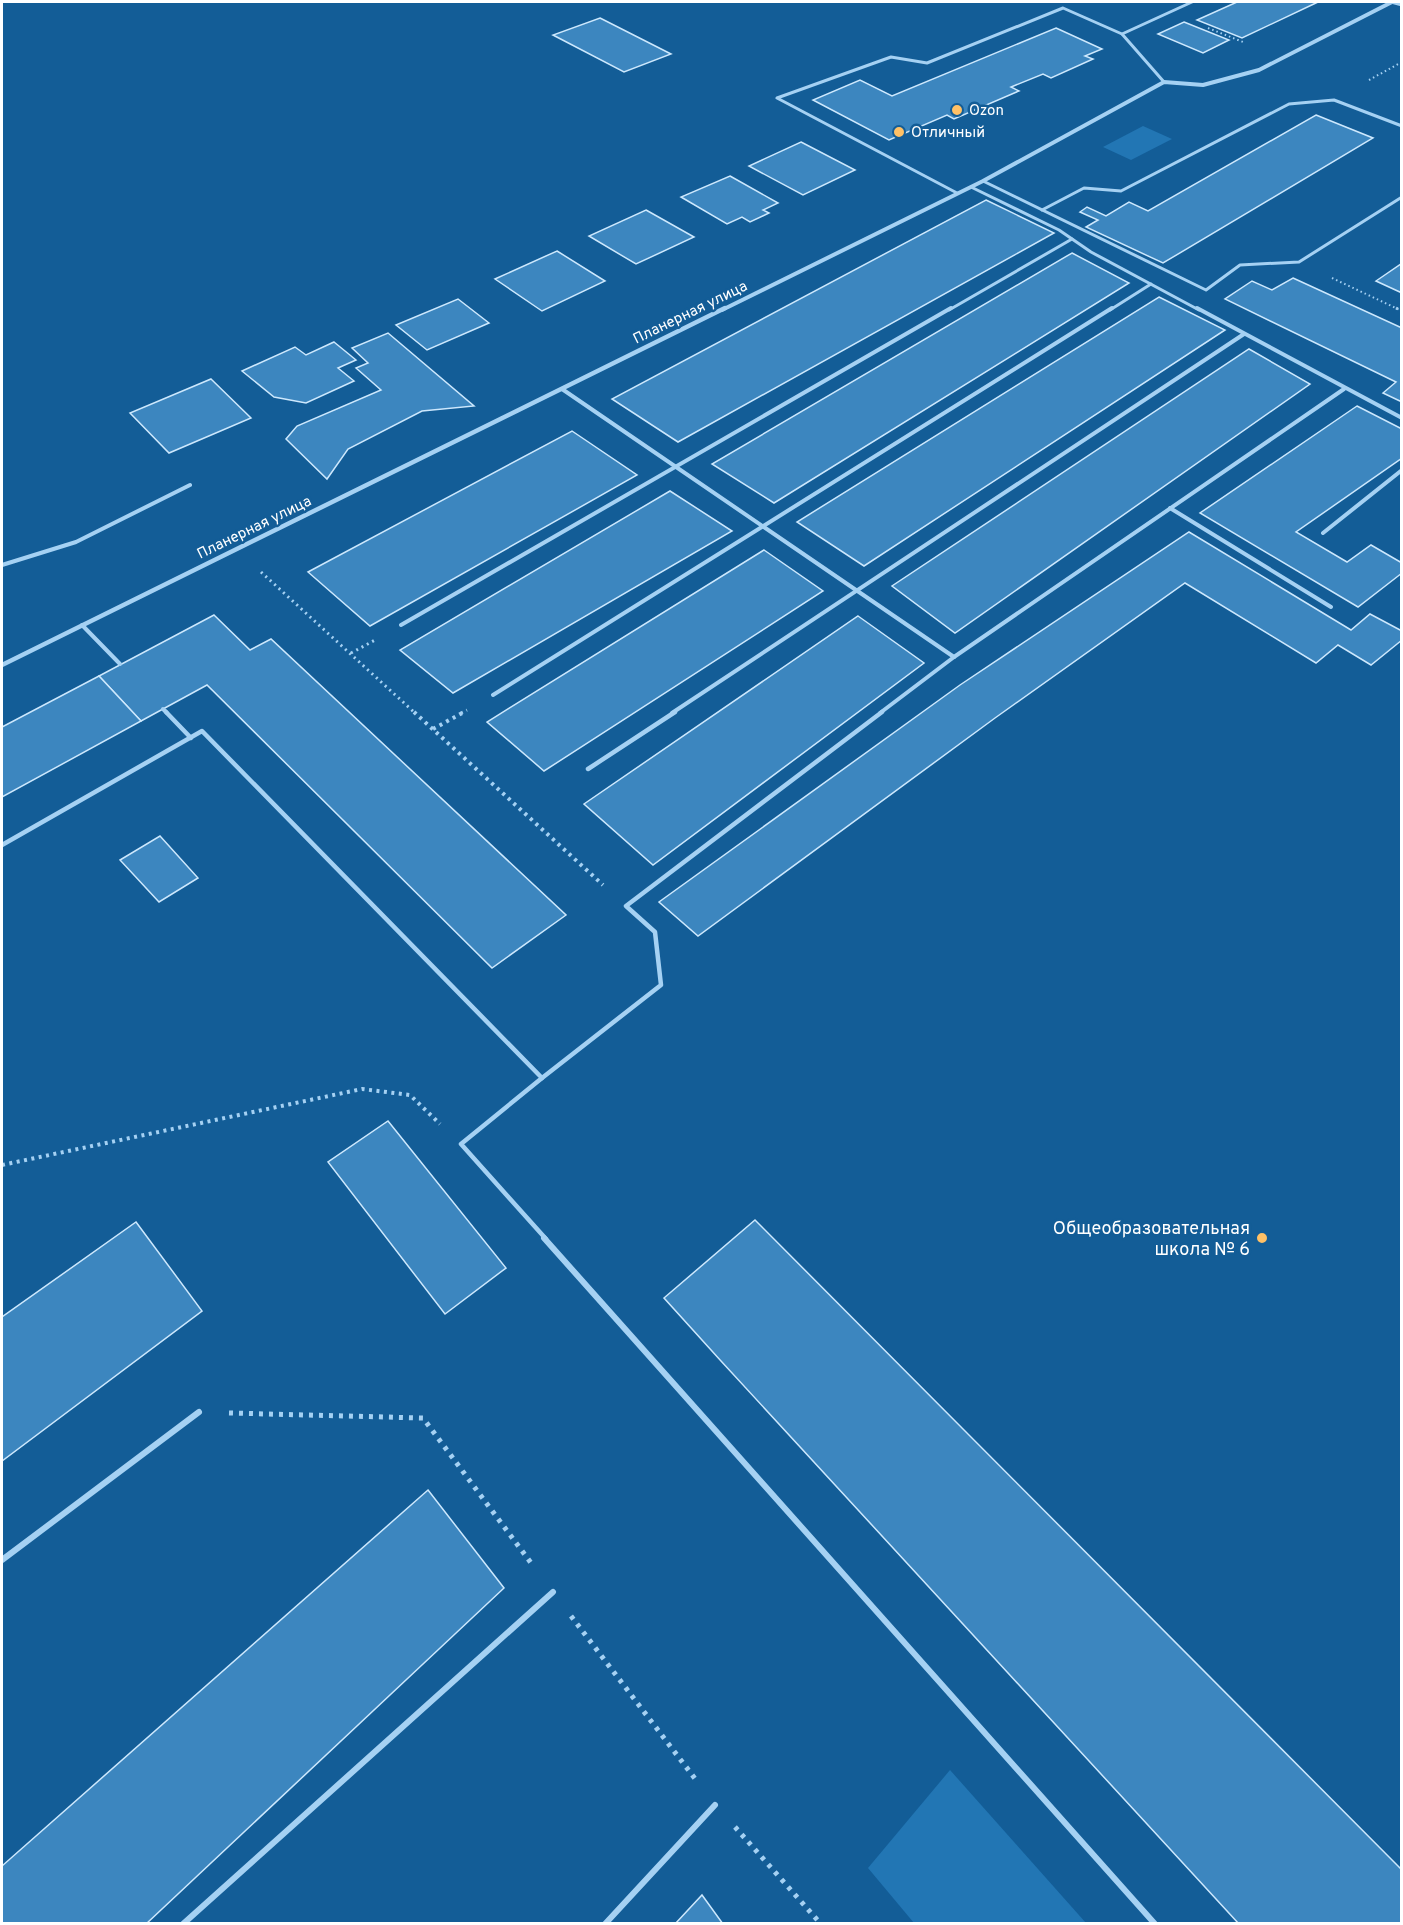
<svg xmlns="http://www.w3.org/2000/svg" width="1403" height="1925" font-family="Overpass,sans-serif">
	<rect width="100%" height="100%" fill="#135d97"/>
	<g fill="#2276b4">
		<path d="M1143,126L1172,139L1131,160L1103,147Z"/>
		<path d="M950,1770L1086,1923H914L868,1868Z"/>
	</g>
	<g fill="#3c86bf" stroke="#cde8fd" stroke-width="1.5">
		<path d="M1237,2H1318L1242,38L1197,20Z"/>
		<path d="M600,18L671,54L624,72L553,35Z"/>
		<path d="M1184,22L1229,40L1203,53L1158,34Z"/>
		<path d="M1056,28L1102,49L1085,56L1093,59L1051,78L1043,74L1011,87L1019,91L954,119L947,115L889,140L813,100L860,80L892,96Z"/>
		<path d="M1316,115L1373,138L1163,263L1086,227L1098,220L1080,212L1087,207L1106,216L1129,202L1148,211Z"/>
		<path d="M801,142L855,170L803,195L749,166Z"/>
		<path d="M730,176L778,203L763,210L769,213L750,222L742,217L727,224L681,197Z"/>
		<path d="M986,200L1054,233L678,442L612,399Z"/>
		<path d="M646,210L694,237L636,264L589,236Z"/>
		<path d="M557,251L605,281L542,311L495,279Z"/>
		<path d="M1072,253L1129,283L774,503L712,464Z"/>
		<path d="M1401,264L1402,293L1376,281Z"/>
		<path d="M1293,278L1402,328V402L1383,393L1396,382L1225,299L1252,281L1272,290Z"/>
		<path d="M1159,297L1225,330L864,566L797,522Z"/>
		<path d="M458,299L489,323L427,350L396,325Z"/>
		<path d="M388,333L474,406L422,411L348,449L327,479L286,439L297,426L381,390L356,368L368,363L352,348Z"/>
		<path d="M334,342L356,360L338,368L354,381L306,403L274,397L242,371L295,347L306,355Z"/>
		<path d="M1249,349L1310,384L955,633L892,586Z"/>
		<path d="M211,379L251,418L169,453L130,413Z"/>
		<path d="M1357,406L1402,429V458L1296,532L1347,562L1371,545L1402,563V573L1358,607L1200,513Z"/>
		<path d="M572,431L637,475L370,626L308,572Z"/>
		<path d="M670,491L732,531L453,693L400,650Z"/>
		<path d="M1189,532L1351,630L1370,614L1402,631V640L1371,665L1338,645L1316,663L1185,583L995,718L698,936L659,902L960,685Z"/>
		<path d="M764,550L823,591L544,771L487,722Z"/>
		<path d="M214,615L250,650L271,639L566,915L492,968L207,685L141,721L99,676Z"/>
		<path d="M858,616L924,663L653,865L584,804Z"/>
		<path d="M99,676L141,721L2,797V727Z"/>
		<path d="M160,836L198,878L159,902L120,860Z"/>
		<path d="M388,1121L506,1268L445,1314L328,1162Z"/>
		<path d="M755,1220L1402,1870V1924H1239L721,1361L664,1298Z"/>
		<path d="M136,1222L202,1311L2,1461V1317Z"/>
		<path d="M428,1490L504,1588L146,1924H2V1866Z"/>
		<path d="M702,1895L723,1924H675Z"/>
	</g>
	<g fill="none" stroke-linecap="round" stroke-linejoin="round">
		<g stroke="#a5d1f3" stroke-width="2" stroke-dasharray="1.5 3" stroke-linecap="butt">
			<path d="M1208,28L1243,42"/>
			<path d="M1369,80L1402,62"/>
			<path d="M1332,278L1400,310"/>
		</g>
		<g stroke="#a5d1f3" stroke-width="3" stroke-dasharray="2 4" stroke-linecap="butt">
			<path d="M1396,308L1402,311"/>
			<path d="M261,572L415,713"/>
			<path d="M351,653L377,639"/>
			<path d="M461,713L467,710"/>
		</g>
		<g stroke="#a5d1f3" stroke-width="4" stroke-dasharray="3 4.5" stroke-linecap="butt">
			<path d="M414,712L603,885"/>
			<path d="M433,729L464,712"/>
			<path d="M2,1165L362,1089L410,1095L440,1124"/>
		</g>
		<g stroke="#a5d1f3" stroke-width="5" stroke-dasharray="4 6" stroke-linecap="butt">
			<path d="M229,1413L423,1418L534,1567"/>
			<path d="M571,1616L696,1780"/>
			<path d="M735,1827L821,1924"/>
		</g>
		<g stroke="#a5d1f3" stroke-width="3">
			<path d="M1391,2L1402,5"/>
			<path d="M1122,34L1192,2"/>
			<path d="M983,181L1206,290L1240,265L1299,262L1402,197"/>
			<path d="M971,187L1059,230L1091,252L1199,310"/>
			<path d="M957,193L777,98L891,57L927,63L1063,8L1122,34L1164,82"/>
			<path d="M1042,210L1084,188L1121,191L1289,104L1334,100L1402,126"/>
			<path d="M949,310L1072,239"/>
			<path d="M1110,310L1151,284"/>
		</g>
		<g stroke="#a5d1f3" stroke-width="4">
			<path d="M1197,308L1402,418"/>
			<path d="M562,389L954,657"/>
			<path d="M1170,508L1331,607"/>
			<path d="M1323,533L1402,470"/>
			<path d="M2,565L76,542L190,485"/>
			<path d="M82,625L120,664"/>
			<path d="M401,625L951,308"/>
			<path d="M493,695L1112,308"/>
			<path d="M163,709L167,713"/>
			<path d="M672,713L1244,334"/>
			<path d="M880,713L954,657L1344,389"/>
		</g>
		<g stroke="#a5d1f3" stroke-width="4.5">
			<path d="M166,712L191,738"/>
			<path d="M588,769L675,712"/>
			<path d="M2,845L202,731L542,1078L461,1144L546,1239"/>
			<path d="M542,1078L661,985L655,932L626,906L882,712"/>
		</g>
		<g stroke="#a5d1f3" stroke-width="6">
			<path d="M544,1238L1155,1924"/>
			<path d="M2,1560L199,1412"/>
			<path d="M183,1924L553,1592"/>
			<path d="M605,1924L715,1805"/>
		</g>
		<path stroke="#a5d1f3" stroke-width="4" d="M722,310L983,181L1164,82L1203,85L1259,70L1392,2"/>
		<path stroke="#a5d1f3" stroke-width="4.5" d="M2,665L725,308"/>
	</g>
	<g fill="#ffc166" stroke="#135d97" stroke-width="2">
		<circle cx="957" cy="110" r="6"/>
		<circle cx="899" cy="132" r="6"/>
		<circle cx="1262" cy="1238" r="6"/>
	</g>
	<g text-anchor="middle" stroke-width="5" stroke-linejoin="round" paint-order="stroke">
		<g font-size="15" fill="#fff" stroke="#135d97" text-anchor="start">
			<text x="969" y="115">Ozon</text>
			<text x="911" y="137">Отличный</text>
		</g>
		<g font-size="15" fill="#fff" stroke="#135d97">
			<text transform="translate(690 312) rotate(-26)" y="5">Планерная улица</text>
			<text transform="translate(254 527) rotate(-26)" y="5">Планерная улица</text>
		</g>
		<g font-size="18" fill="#fff" stroke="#135d97" text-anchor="end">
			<text x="1250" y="1234">Общеобразовательная<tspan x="1250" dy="21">школа № 6</tspan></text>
		</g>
	</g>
	<rect width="1403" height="1925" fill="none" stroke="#ffffff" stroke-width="6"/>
</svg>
